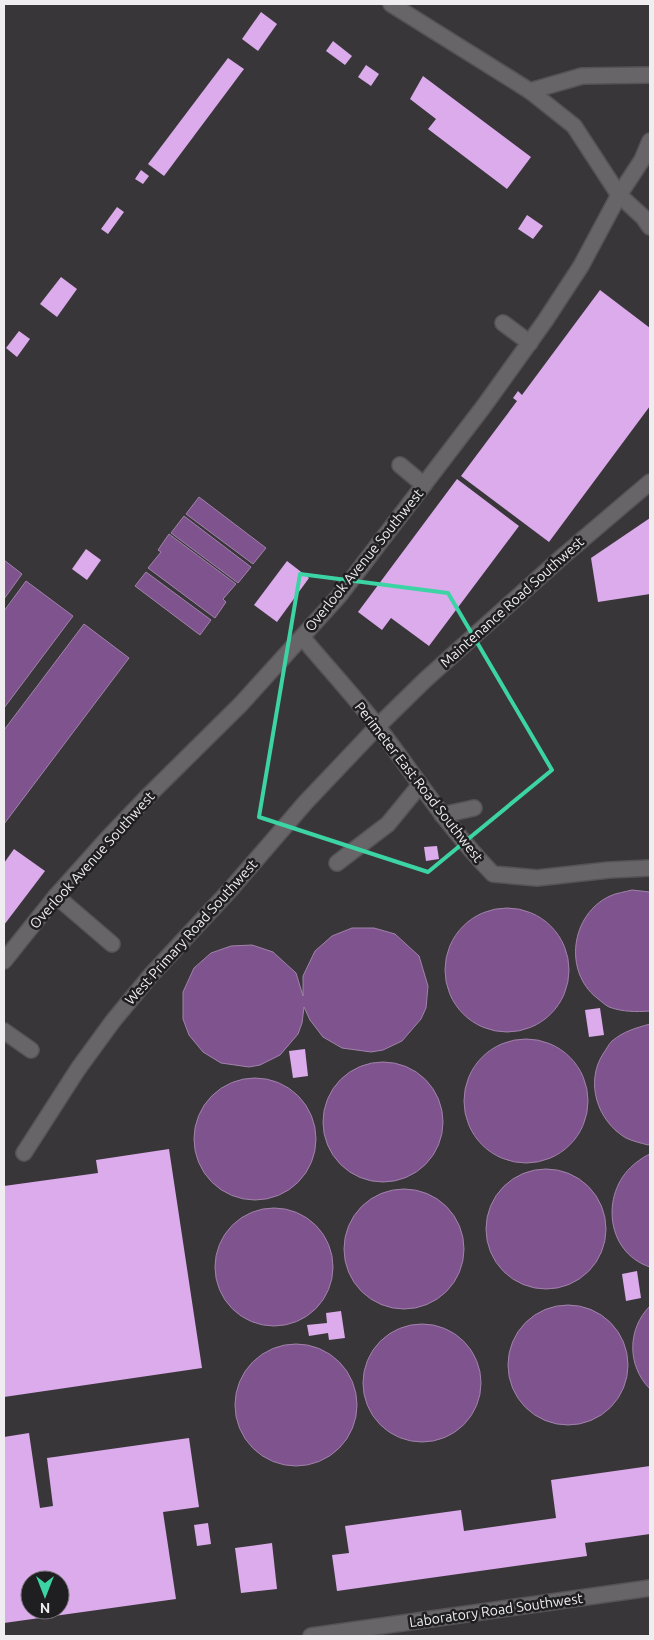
<svg xmlns="http://www.w3.org/2000/svg" width="654" height="1640" font-family="Ubuntu,sans-serif">
	<rect width="100%" height="100%" fill="#39363a"/>
	<g fill="#7f548e" stroke="#a182ab">
		<path d="M199,497L266,548L253,564L186,514Z"/>
		<path d="M184,516L251,567L238,583L171,533Z"/>
		<path d="M169,534L236,584L223,599L226,602L215,618L148,568L161,552L158,550Z"/>
		<path d="M4,560L22,574L4,599Z"/>
		<path d="M146,572L211,620L200,635L135,586Z"/>
		<path d="M26,581L73,616L4,708V611Z"/>
		<path d="M84,624L129,658L4,824V730Z"/>
		<path d="M632,890L650,892V1011C636,1012 623,1012 609,1007C605,1005 601,1001 597,998C563,971 571,914 610,896C616,893 625,892 632,890Z"/>
		<circle cx="507" cy="970" r="62"/>
		<path d="M352,928H374L395,934L419,956L428,986L426,1008L421,1019L402,1041L383,1050L371,1052L342,1048L323,1037L310,1020L304,1007L302,1023L298,1034L280,1055L260,1065L249,1067L221,1063L203,1052L189,1035L183,1019V992L194,968L211,953L231,946L252,945L273,952L296,973L303,996V976L315,951L332,936Z"/>
		<path d="M650,1024V1144L648,1145C641,1143 632,1141 626,1138C597,1121 585,1082 603,1054C606,1050 608,1045 612,1041C624,1031 636,1028 650,1024Z"/>
		<circle cx="526" cy="1101" r="62"/>
		<circle cx="383" cy="1122" r="60"/>
		<circle cx="255" cy="1139" r="61"/>
		<path d="M650,1154V1267C604,1252 600,1189 637,1162C641,1159 645,1156 650,1154Z"/>
		<circle cx="546" cy="1229" r="60"/>
		<circle cx="404" cy="1249" r="60"/>
		<circle cx="274" cy="1267" r="59"/>
		<circle cx="568" cy="1365" r="60"/>
		<path d="M650,1306V1389C627,1366 627,1329 650,1306Z"/>
		<circle cx="422" cy="1383" r="59"/>
		<circle cx="296" cy="1405" r="61"/>
	</g>
	<g fill="#dbabec" fill-rule="evenodd">
		<path d="M261,12L277,24L258,51L242,39Z"/>
		<path d="M333,41L352,56L345,65L326,51Z"/>
		<path d="M228,58L244,69L164,176L148,164Z"/>
		<path d="M366,65L379,74L371,86L358,77Z"/>
		<path d="M423,76L531,157L507,189L428,129L436,119L410,99Z"/>
		<path d="M141,170L149,176L143,184L135,179Z"/>
		<path d="M117,207L124,212L108,234L101,229Z"/>
		<path d="M527,215L543,226L533,239L518,229Z"/>
		<path d="M61,277L77,289L57,317L40,304Z"/>
		<path d="M600,290L650,328V406L549,542L461,476L517,401L513,398L518,391L522,395Z"/>
		<path d="M19,331L30,339L17,357L6,348Z"/>
		<path d="M457,479L519,526L429,646L391,618L382,630L358,612Z"/>
		<path d="M650,518V594L598,602L591,558Z"/>
		<path d="M86,549L101,560L87,580L72,569Z"/>
		<path d="M287,561L309,578L277,622L254,605Z"/>
		<path d="M437,846L439,859L426,861L424,847Z"/>
		<path d="M14,849L45,871L4,925V863Z"/>
		<path d="M600,1008L604,1035L589,1037L585,1010Z"/>
		<path d="M305,1049L308,1076L293,1078L289,1051Z"/>
		<path d="M169,1149L202,1368L4,1397V1186L98,1173L96,1160Z"/>
		<path d="M637,1271L641,1298L626,1301L622,1274Z"/>
		<path d="M341,1311L345,1338L329,1340L328,1333L309,1336L307,1325L327,1323L326,1313Z"/>
		<path d="M29,1433L40,1508L53,1506L47,1458L189,1438L199,1507L163,1512L176,1599L4,1623V1437ZM30,1580H60V1610H30Z"/>
		<path d="M650,1466V1534L585,1543L587,1556L337,1591L332,1555L349,1553L345,1526L461,1510L464,1531L556,1518L551,1480Z"/>
		<path d="M208,1523L211,1544L197,1546L194,1525Z"/>
		<path d="M272,1543L277,1589L241,1593L235,1548Z"/>
	</g>
	<g fill="none" stroke-linecap="round" stroke-linejoin="round">
		<g stroke="#565357" stroke-width="18">
			<g id="minor">
				<path d="M391,4L530,91L574,126L619,195L643,217L650,227"/>
				<path d="M530,91L582,76L650,75"/>
				<path d="M503,323L530,343"/>
				<path d="M400,465L424,485"/>
				<path d="M302,637C327,667 354,696 378,727C416,777 449,829 493,874L537,878L609,870L650,868"/>
				<path d="M442,815L474,808"/>
				<path d="M337,863L388,824L420,785"/>
				<path d="M56,896L112,944"/>
				<path d="M4,961L56,896L106,840L148,796L241,704L339,596L484,406L545,321L581,266L619,195L642,160L650,141"/>
				<path d="M4,1031L31,1050"/>
				<path d="M24,1153L78,1069L113,1021L151,975L230,890L305,803L378,726L425,680L562,557L650,482"/>
				<path d="M311,1636L650,1588"/>
			</g>
		</g>
		<use href="#minor" stroke="#686569" stroke-width="15"/>
	</g>
	<path fill="none" stroke="#3cd4a4" stroke-width="4" stroke-linejoin="round" d="M300,574L448,593L552,770L428,872L259,817Z"/>
	<g text-anchor="middle" stroke-width="5" stroke-linejoin="round" paint-order="stroke">
		<g font-size="14" fill="#efedf0" stroke="#1f1e20">
			<text transform="translate(364 560) rotate(-51)" y="5">Overlook Avenue Southwest</text>
			<text transform="translate(512 602) rotate(-42)" y="5">Maintenance Road Southwest</text>
			<text transform="translate(419 782) rotate(52)" y="5">Perimeter East Road Southwest</text>
			<text transform="translate(92 860) rotate(-48)" y="5">Overlook Avenue Southwest</text>
			<text transform="translate(191 932) rotate(-48)" y="5">West Primary Road Southwest</text>
			<text transform="translate(496 1610) rotate(-8)" y="5">Laboratory Road Southwest</text>
		</g>
	</g>
	<rect width="654" height="1640" fill="none" stroke="#efedf0" stroke-width="10"/>
	<g transform="translate(45 1595) rotate(180)"><circle r="24" fill="#1f1e20" stroke="#727173"/>
	<path d="M0-4L9 19L0 12L-9 19Z" fill="#3cd4a4"/>
	<text y="-8" font-size="14" font-weight="bold" text-anchor="middle" fill="#efedf0">N</text>
	</g>
</svg>
